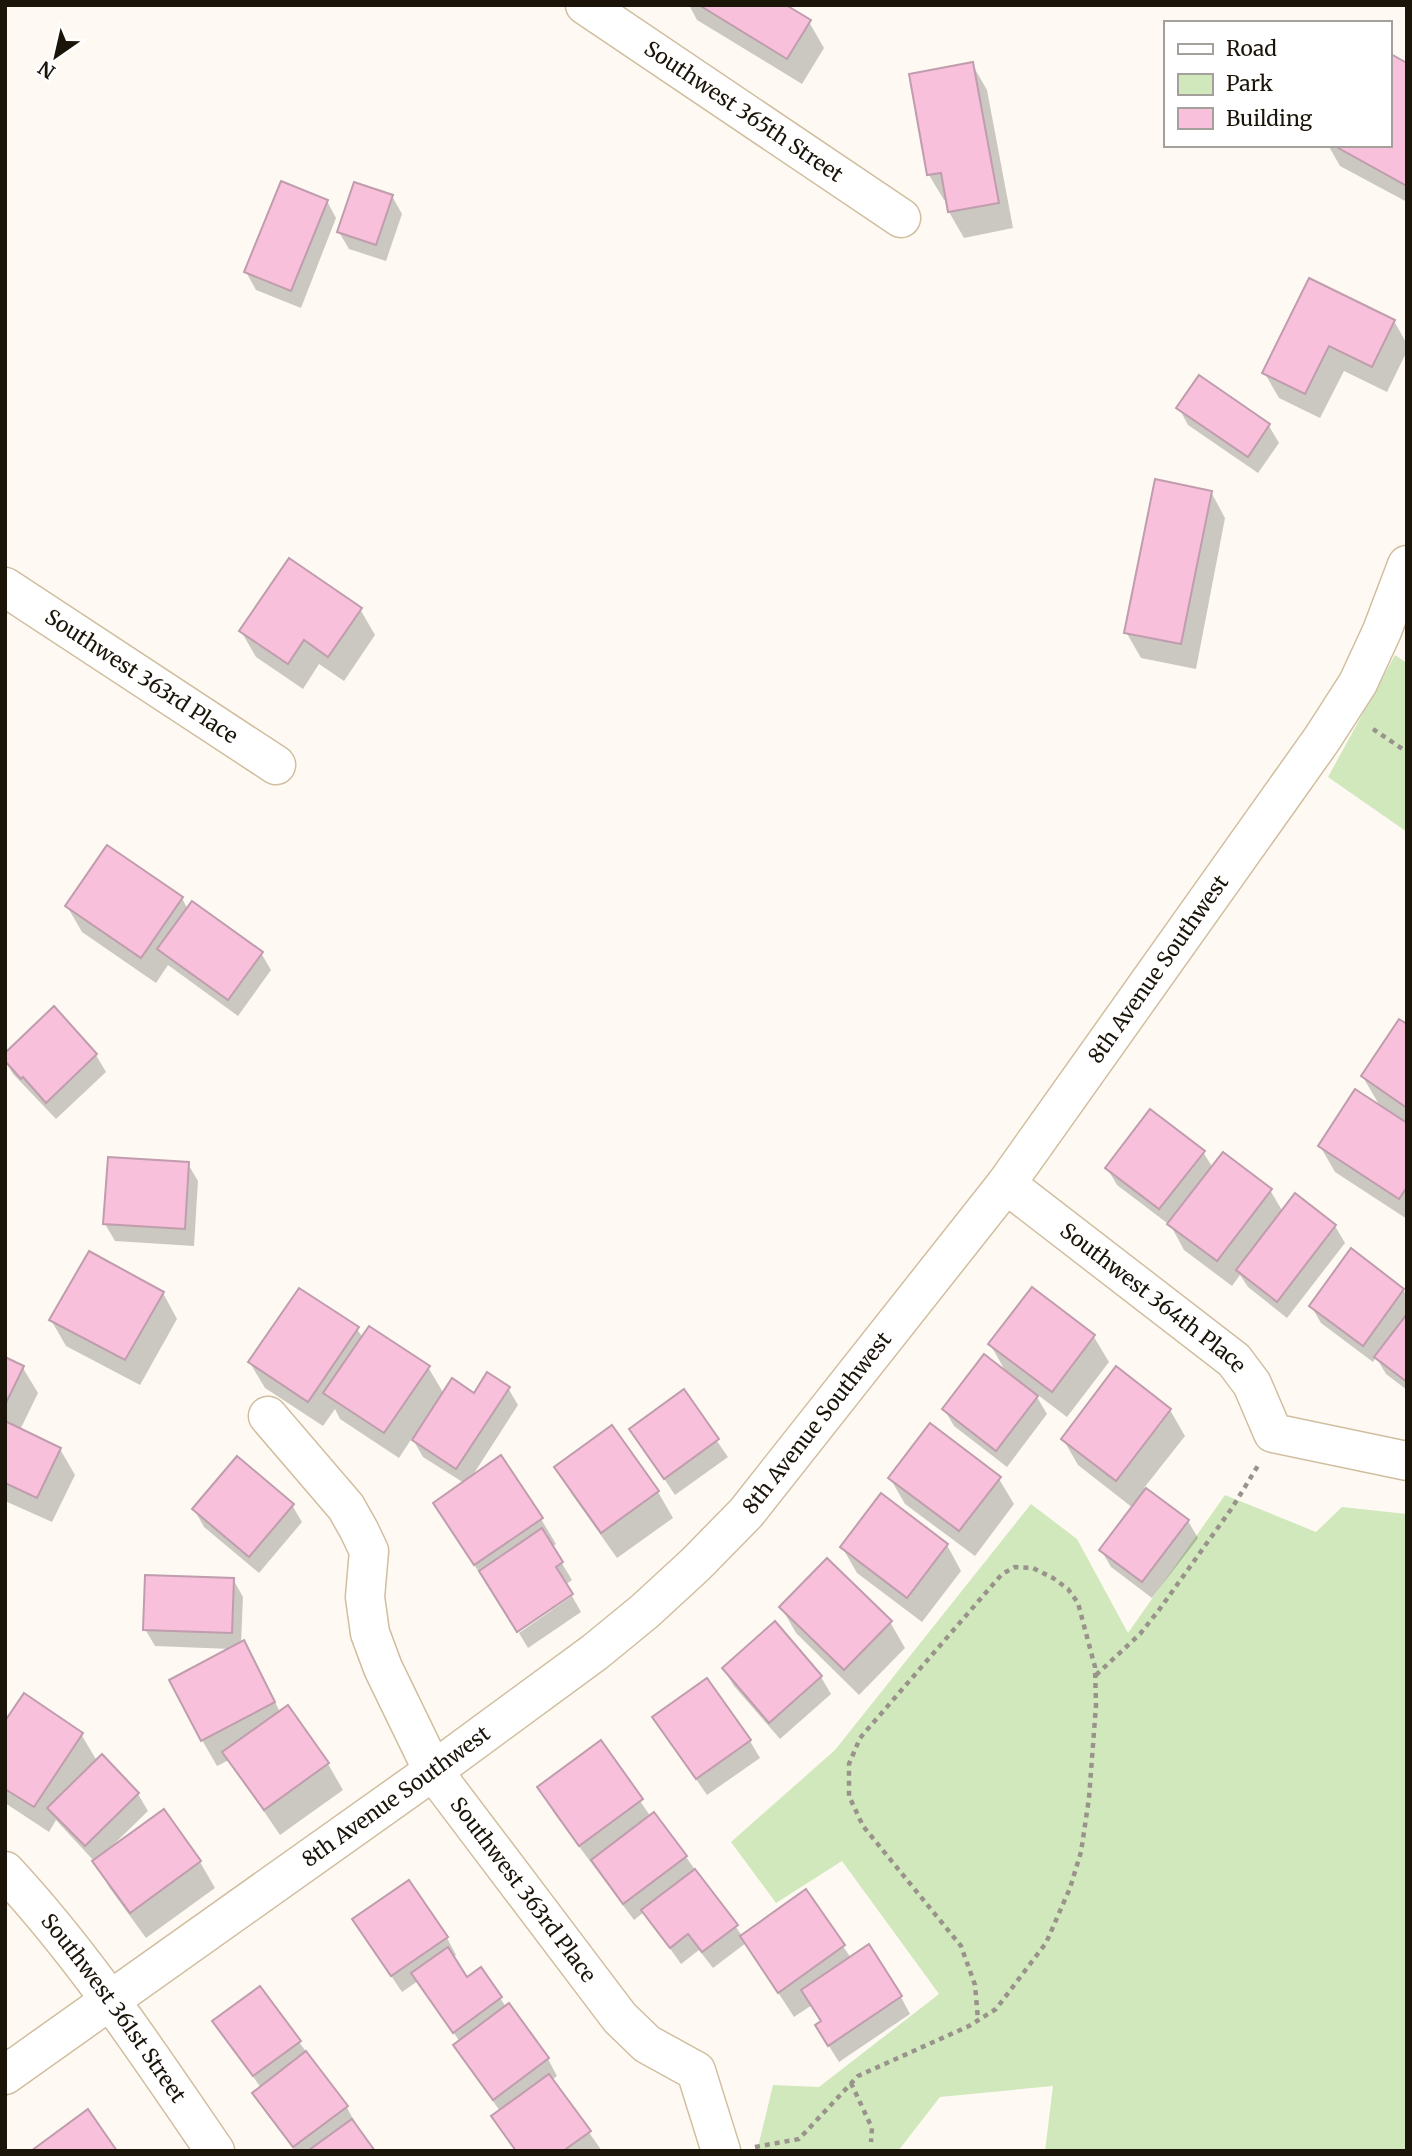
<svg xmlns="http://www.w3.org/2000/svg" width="1412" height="2156" font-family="Merriweather,serif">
	<rect width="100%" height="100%" fill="#fefaf3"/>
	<g fill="#d1e8bc">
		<path d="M1395,655L1407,663V832L1328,777Z"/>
		<path d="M1225,1495L1316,1532L1342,1507L1407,1514V2151H1045L1053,2086L940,2097L898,2151H757L773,2085L819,2087L939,1994L842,1861L776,1903L731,1842L835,1750L1031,1504L1077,1539L1128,1633Z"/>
	</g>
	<g fill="#0003">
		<path d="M689,5H782L809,22L824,48L802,84L697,20Z"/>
		<path d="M972,64L987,90L1013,228L964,238L949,212L947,200H944L929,175Z"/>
		<path d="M1407,65V202L1340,166L1328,145H1389Z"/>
		<path d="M392,196L402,214L386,261L349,249L339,232Z"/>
		<path d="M327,201L336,218L301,308L256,290L246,272Z"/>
		<path d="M1310,280L1394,321L1407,344V351L1387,392L1344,371L1320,418L1279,398L1264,372Z"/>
		<path d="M1179,408L1269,426L1279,443L1258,473L1188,425Z"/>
		<path d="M1211,492L1225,518L1196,669L1141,658L1126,632Z"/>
		<path d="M360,609L375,635L344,681L319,664L303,689L256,657L241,631Z"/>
		<path d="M182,898L188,910L261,953L271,970L238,1016L168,965L156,983L82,932L67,906Z"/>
		<path d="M1407,1026V1219L1335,1172L1320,1146L1381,1108L1363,1077Z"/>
		<path d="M96,1055L106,1072L56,1119L13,1074L5,1060Z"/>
		<path d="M1203,1152L1213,1168L1270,1190L1283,1212L1335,1226L1345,1243L1287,1318L1248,1287L1240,1275L1232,1286L1184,1250L1171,1226L1117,1185L1107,1168Z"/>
		<path d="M188,1164L198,1181L194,1246L115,1241L105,1224Z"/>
		<path d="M1032,1289L1094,1337L1109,1362L1067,1417L1034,1392L1047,1414L1007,1467L954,1426L944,1409L1007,1374L990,1344Z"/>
		<path d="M1403,1290L1407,1296V1390L1386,1374L1376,1357L1373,1362L1321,1323L1311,1306Z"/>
		<path d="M163,1293L177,1319L140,1385L66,1346L51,1320Z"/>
		<path d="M357,1329L363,1338L428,1367L444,1394L474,1395L508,1388L518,1405L471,1478L541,1519L556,1544L552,1547L572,1580L565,1585L490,1590L435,1503L464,1483L423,1457L412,1438L399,1458L340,1419L335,1409L323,1426L265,1388L250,1363Z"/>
		<path d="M5,1359L23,1368L38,1393L20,1430L60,1449L75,1475L52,1522L5,1501Z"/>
		<path d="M683,1392L728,1457L675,1495L631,1429Z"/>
		<path d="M1170,1410L1185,1436L1144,1488L1188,1521L1198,1538L1152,1598L1111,1567L1101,1550L1133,1508L1078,1465L1063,1439Z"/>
		<path d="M612,1427L658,1492L673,1518L617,1558L571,1493L556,1467Z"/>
		<path d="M890,1478L999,1479L1014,1504L975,1556L905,1504Z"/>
		<path d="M292,1505L302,1522L259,1573L204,1527L194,1509Z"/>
		<path d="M947,1545L961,1571L922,1622L857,1573L842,1547Z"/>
		<path d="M233,1579L243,1597L241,1644L258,1668L280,1712L287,1707L328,1764L343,1790L280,1835L229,1760L217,1766L202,1740L230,1649L155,1646L145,1629Z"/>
		<path d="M572,1596L581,1612L528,1648L519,1633Z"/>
		<path d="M781,1607L890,1622L905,1648L859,1695L796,1633Z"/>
		<path d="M724,1669L821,1677L831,1694L780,1739L734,1686Z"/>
		<path d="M654,1718L750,1741L760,1758L707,1795Z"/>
		<path d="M5,1724L81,1734L97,1761L138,1794L148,1811L112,1846L113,1848L164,1811L200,1862L215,1888L146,1938L109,1887L94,1861L56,1820L49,1832L5,1803Z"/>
		<path d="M600,1743L651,1817L686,1857L743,1937L806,1892L851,1958L901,1997L910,2014L839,2062L827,2043L823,2022L812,2005L794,2017L746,1943L713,1968L699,1950L681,1964L644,1912L634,1920L554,1813L539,1787Z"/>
		<path d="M408,1882L447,1938L456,1955L452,1958L467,1979L481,1969L506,2007L548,2059L557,2076L552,2080L602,2151H516L493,2116L500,2111L465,2062L455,2045L460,2042L418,1981L402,1992L364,1936Z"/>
		<path d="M215,2022L299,2042L346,2106L356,2124L354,2125L372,2151H295L264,2110L254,2093L261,2088Z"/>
	</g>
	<g fill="#f8c0db" stroke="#c09dad" stroke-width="2">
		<path d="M699,5H786L811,20L787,59Z"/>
		<path d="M1389,53L1407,63V186L1333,145H1389Z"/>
		<path d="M973,62L999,203L948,212L941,173L927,175L909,74Z"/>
		<path d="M281,181L328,200L291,291L244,272Z"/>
		<path d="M354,182L393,195L376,245L337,232Z"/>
		<path d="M1309,278L1395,320L1372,367L1329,346L1305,394L1262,373Z"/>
		<path d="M1199,375L1270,424L1248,457L1176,408Z"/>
		<path d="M1155,479L1212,491L1181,644L1124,633Z"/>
		<path d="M289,558L362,608L328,657L304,640L288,664L239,631Z"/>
		<path d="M107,845L183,897L141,958L65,906Z"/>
		<path d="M192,901L263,952L228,1000L157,949Z"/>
		<path d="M54,1006L97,1054L46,1103L23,1077L21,1079L5,1061V1053Z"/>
		<path d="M1399,1019L1407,1024V1108L1361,1076Z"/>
		<path d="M1355,1089L1407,1123V1187L1399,1199L1318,1146Z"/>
		<path d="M1150,1109L1205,1151L1159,1209L1105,1168Z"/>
		<path d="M1223,1152L1272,1189L1217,1261L1167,1224Z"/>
		<path d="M108,1157L189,1162L185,1229L103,1224Z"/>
		<path d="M1295,1193L1336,1225L1277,1302L1236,1270Z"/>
		<path d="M1351,1248L1404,1289L1363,1346L1309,1306Z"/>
		<path d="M89,1251L164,1292L125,1360L49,1320Z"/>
		<path d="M1032,1287L1095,1335L1052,1392L988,1344Z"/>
		<path d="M299,1288L359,1327L308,1402L248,1362Z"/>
		<path d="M1407,1314V1382L1374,1357Z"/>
		<path d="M369,1326L430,1366L384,1433L323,1393Z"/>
		<path d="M984,1354L1038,1396L996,1451L942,1409Z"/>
		<path d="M5,1357L24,1366L5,1405Z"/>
		<path d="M1116,1366L1171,1409L1116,1481L1061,1439Z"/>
		<path d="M487,1372L510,1387L456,1469L412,1440L452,1378L474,1393Z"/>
		<path d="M684,1389L719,1439L664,1479L629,1429Z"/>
		<path d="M5,1421L61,1448L37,1498L5,1483Z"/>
		<path d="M930,1423L1001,1477L959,1531L888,1478Z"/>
		<path d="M612,1425L659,1491L601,1533L554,1467Z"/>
		<path d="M501,1455L543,1518L474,1565L433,1503Z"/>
		<path d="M237,1456L294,1504L249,1557L192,1509Z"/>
		<path d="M1146,1488L1189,1520L1142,1582L1099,1550Z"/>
		<path d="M881,1493L948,1544L907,1598L840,1547Z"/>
		<path d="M542,1528L563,1562L556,1567L573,1594L517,1632L479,1571Z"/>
		<path d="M827,1558L892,1621L844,1670L779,1607Z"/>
		<path d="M145,1575L234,1578L232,1633L143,1630Z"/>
		<path d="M775,1621L822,1676L769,1723L722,1668Z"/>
		<path d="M244,1640L275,1702L201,1741L169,1680Z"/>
		<path d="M707,1678L751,1740L696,1779L652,1717Z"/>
		<path d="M24,1693L83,1733L34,1807L5,1789V1721Z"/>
		<path d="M288,1705L329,1763L264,1810L222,1752Z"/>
		<path d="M601,1740L643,1799L579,1846L537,1787Z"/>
		<path d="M102,1754L139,1793L85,1846L47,1808Z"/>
		<path d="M164,1809L201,1861L130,1913L92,1861Z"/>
		<path d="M654,1812L687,1856L623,1904L591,1860Z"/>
		<path d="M695,1869L738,1925L702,1952L688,1934L670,1948L641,1910Z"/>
		<path d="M409,1880L448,1937L391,1976L352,1919Z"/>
		<path d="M806,1889L845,1945L778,1993L740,1936Z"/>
		<path d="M869,1944L902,1996L828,2046L815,2025L821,2021L801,1990Z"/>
		<path d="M448,1947L467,1977L481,1967L502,1997L453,2033L411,1973Z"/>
		<path d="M260,1986L301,2041L253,2076L212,2021Z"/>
		<path d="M509,2003L549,2058L493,2100L453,2045Z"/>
		<path d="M306,2051L348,2106L293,2147L252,2093Z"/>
		<path d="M549,2074L591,2131L563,2151H516L491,2116Z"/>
		<path d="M88,2109L117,2151H31Z"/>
		<path d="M352,2119L375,2151H309V2150Z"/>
	</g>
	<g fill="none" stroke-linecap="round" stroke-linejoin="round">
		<g stroke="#d1be9f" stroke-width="41">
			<g id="minor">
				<path id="s1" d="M585,5L901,218"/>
				<path id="s2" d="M5,587L276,765"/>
				<path id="s3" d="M1006,1184L1234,1360L1252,1384L1273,1433L1407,1461"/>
				<path id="s4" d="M268,1416L346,1507L359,1530L369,1551L365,1597L370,1633L383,1668L433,1771L620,2018L647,2044L696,2071L721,2151"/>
				<path id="s5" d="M5,1871C85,1957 149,2055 215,2151"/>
				<path id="s6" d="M5,2075L433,1771L595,1652L645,1611L696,1564L746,1513L1006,1184L1322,739L1358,683L1382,631L1407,565"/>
			</g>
		</g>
		<g stroke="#99938b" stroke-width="4.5" stroke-dasharray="5 5" stroke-linecap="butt">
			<path d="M1373,729L1407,752"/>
			<path d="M1096,1675L1140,1634L1159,1610L1232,1508L1259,1464"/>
			<path d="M851,2083L872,2128L871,2142"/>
			<path d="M755,2147L799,2139L858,2076L969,2026L996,2009L1046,1943L1070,1888L1081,1852L1089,1798L1096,1705L1095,1667L1078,1603L1068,1589L1053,1578L1033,1568L1015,1567L1002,1574L860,1738L849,1764V1796L863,1826L961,1946L975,1985L978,2020"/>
		</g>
		<use href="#minor" stroke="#fff" stroke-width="38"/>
	</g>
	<g text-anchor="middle" stroke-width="7" stroke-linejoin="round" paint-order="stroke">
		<g font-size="21" fill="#1b1409" stroke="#fff">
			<text dy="7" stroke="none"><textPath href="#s1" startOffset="191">Southwest 365th Street</textPath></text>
			<text dy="7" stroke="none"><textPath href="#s2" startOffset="163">Southwest 363rd Place</textPath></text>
			<text dy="7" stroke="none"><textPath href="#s6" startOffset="1614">8th Avenue Southwest</textPath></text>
			<text dy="7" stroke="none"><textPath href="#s3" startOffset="186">Southwest 364th Place</textPath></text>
			<text dy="7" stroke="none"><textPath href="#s6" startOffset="1046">8th Avenue Southwest</textPath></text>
			<text dy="7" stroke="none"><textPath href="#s6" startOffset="480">8th Avenue Southwest</textPath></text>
			<text dy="7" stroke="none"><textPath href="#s4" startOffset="553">Southwest 363rd Place</textPath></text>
			<text dy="7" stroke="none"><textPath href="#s5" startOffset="175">Southwest 361st Street</textPath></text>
		</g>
	</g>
	<rect width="1412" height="2156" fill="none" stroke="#1b1409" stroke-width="14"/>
	<rect x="1164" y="21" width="228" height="126" fill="#ffffff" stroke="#a4a19d" stroke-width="2"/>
	<rect x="1178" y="44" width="35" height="10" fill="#ffffff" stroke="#a4a19d" stroke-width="2"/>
	<text x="1226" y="56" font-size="21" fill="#1b1409">Road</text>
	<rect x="1178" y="74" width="35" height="21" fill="#d1e8bc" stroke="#a4a19d" stroke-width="2"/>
	<text x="1226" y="91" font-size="21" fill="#1b1409">Park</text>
	<rect x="1178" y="108" width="35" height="21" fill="#f8c0db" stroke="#a4a19d" stroke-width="2"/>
	<text x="1226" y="126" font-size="21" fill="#1b1409">Building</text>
	<g transform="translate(56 56) rotate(214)" stroke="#ffffff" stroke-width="5" paint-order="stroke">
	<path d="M0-5L12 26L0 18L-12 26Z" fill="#1b1409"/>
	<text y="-10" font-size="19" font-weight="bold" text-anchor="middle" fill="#1b1409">N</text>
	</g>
</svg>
